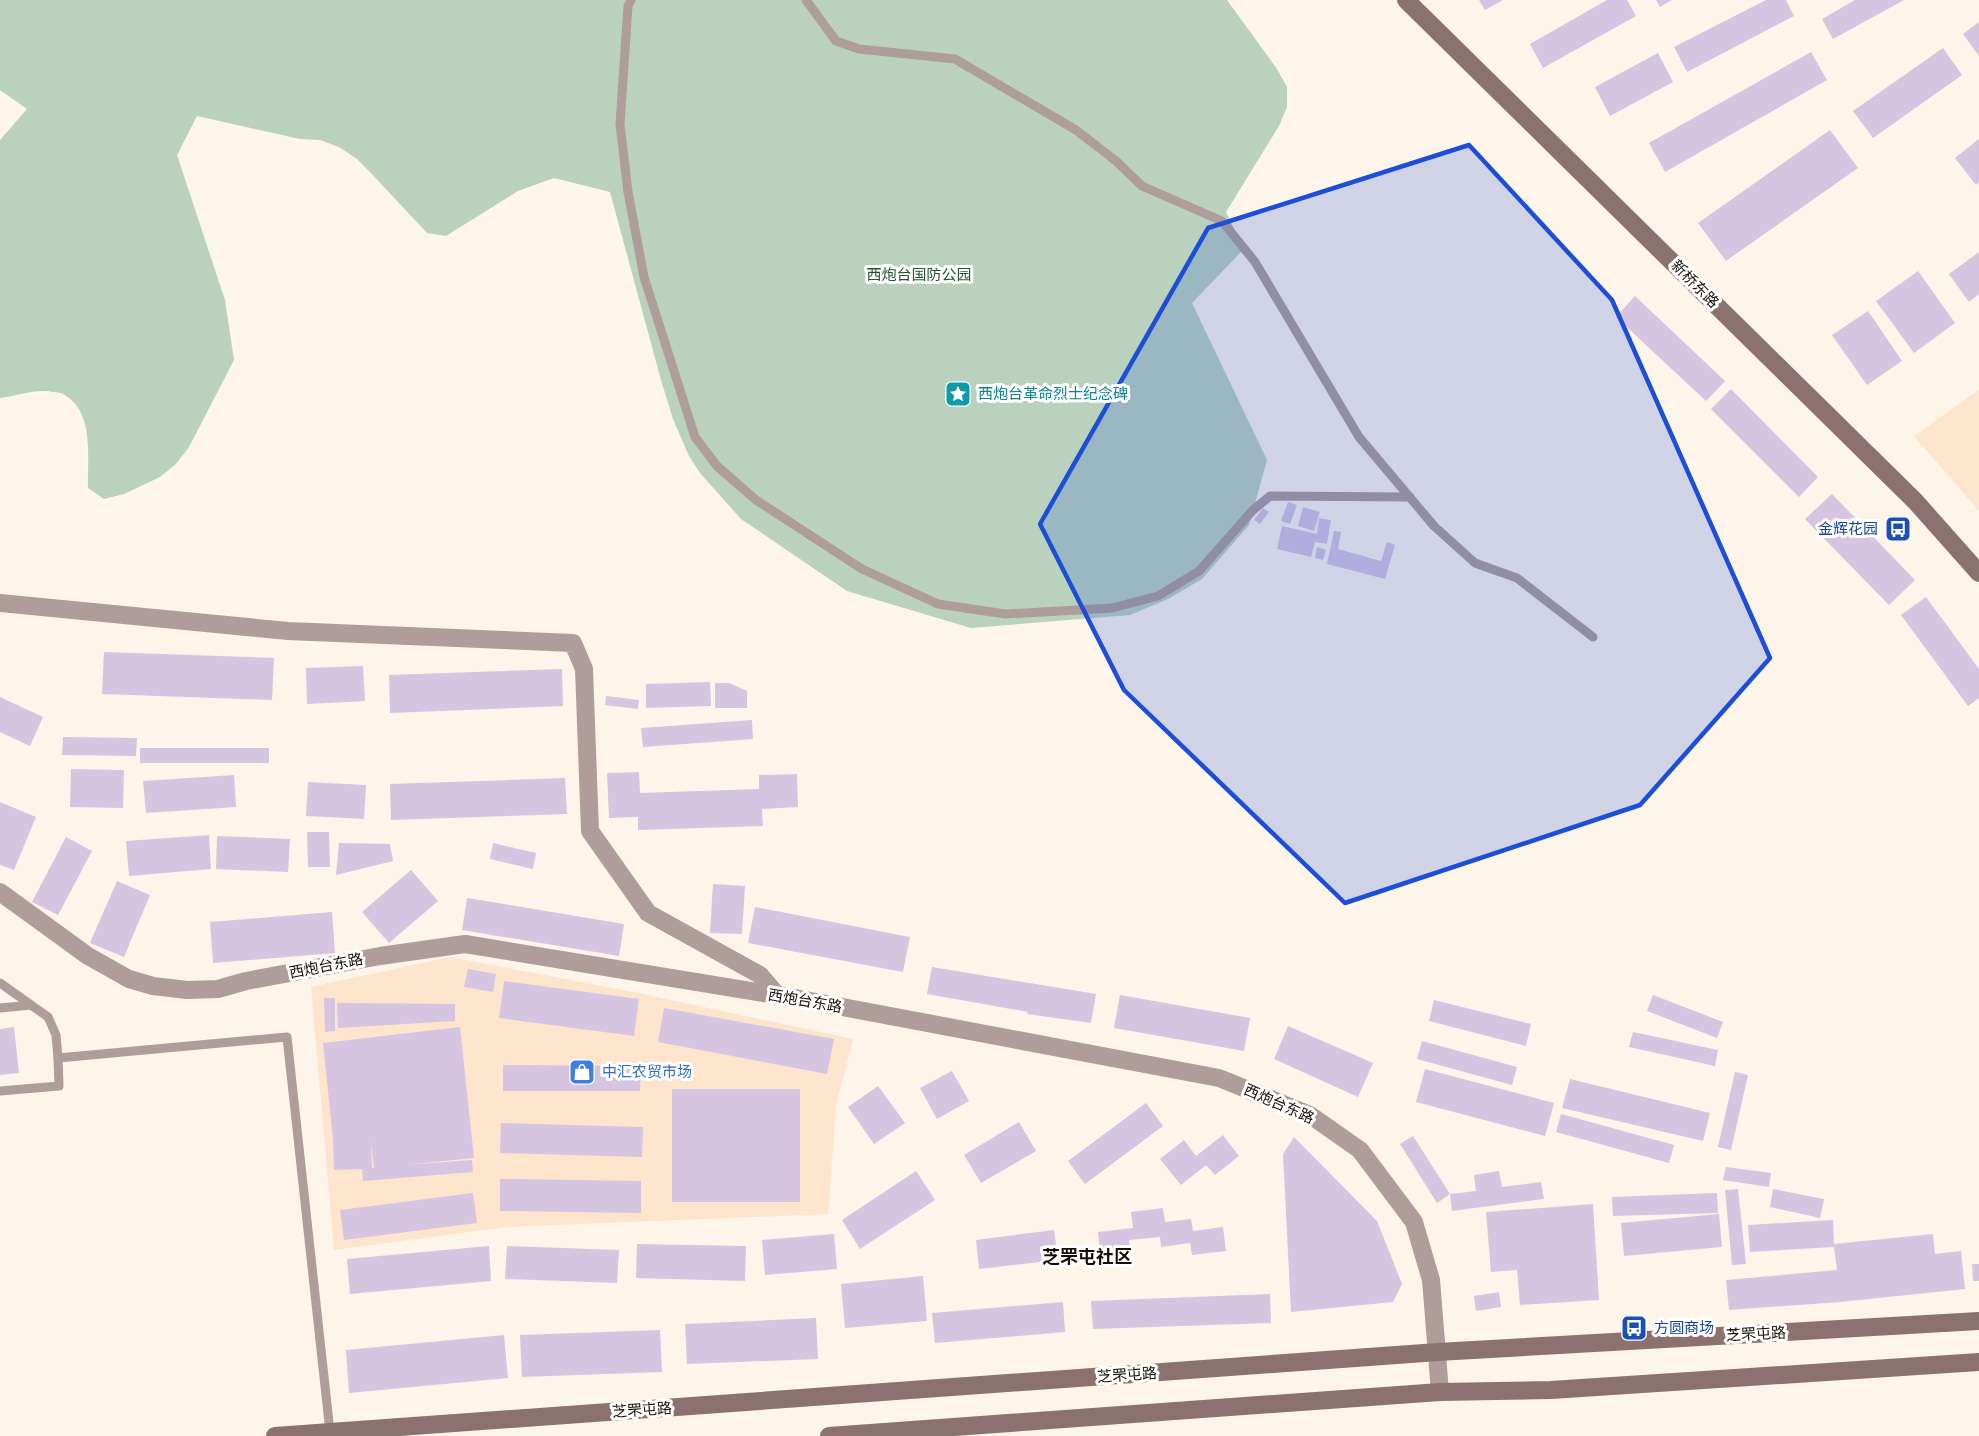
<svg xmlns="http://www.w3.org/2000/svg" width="1979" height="1436" font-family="'Archivo Narrow','Noto Sans SC',sans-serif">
	<rect width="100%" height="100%" fill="#fdf4ea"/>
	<g fill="#fce5cc">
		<path d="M1979,390V511L1914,436Z"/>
		<path d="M450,957L638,993L853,1039L836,1106L828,1214L507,1227L334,1250L311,987Z"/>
	</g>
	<path fill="#b9d1bd" d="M0,0H1227L1277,69L1287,87V107L1279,126L1226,212L1244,249L1192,303L1267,460L1249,525L1202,579L1168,599L1130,615L971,628L847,591L741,519L700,473L689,456L673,419L661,380L610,192L554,178L518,191L446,236L427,233L371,173L357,159L339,147L320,140L300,139L197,116L177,155L225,300L234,360L189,447L176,464L160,477L124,494L104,499L88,488C87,459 95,413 65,395C61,392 52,392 47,391C32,390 15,396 0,398V140L27,109L0,90Z"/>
	<g fill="#d5c5e0" fill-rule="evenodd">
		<path d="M1479,0H1503L1485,10Z"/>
		<path d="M1607,0H1627L1636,16L1543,68L1530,44Z"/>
		<path d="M1656,0H1672L1660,7Z"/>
		<path d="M1766,0H1786L1794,16L1687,72L1674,47Z"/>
		<path d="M1855,0H1904L1833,39L1822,19Z"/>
		<path d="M1979,22V56L1963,34Z"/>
		<path d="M1943,48L1962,75L1873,138L1853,111Z"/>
		<path d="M1811,52L1827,80L1665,172L1649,143Z"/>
		<path d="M1658,53L1673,82L1610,116L1595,87Z"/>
		<path d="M1830,130L1858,168L1726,261L1698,223Z"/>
		<path d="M1979,139V182L1976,185L1955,158Z"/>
		<path d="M1979,252V294L1969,302L1949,274Z"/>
		<path d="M1918,271L1955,323L1914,353L1876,301Z"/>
		<path d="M1635,296L1725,381L1706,401L1616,317Z"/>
		<path d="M1868,311L1902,361L1867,385L1832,335Z"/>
		<path d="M1731,389L1818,477L1799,497L1711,409Z"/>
		<path d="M1832,494L1915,580L1889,605L1805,519Z"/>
		<path d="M1288,502L1297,505L1290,524L1281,521Z"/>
		<path d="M1303,507L1320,512L1314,531L1298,526Z"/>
		<path d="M1263,508L1269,512L1260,524L1254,520Z"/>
		<path d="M1319,518L1331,520L1327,544L1315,542L1311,557L1277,549L1282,526L1317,534Z"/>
		<path d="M1334,531L1341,532L1338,549L1381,561L1387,542L1395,545L1385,579L1327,564Z"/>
		<path d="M1317,547L1326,550L1323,560L1315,558Z"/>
		<path d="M1926,597L1979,669V698L1968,706L1901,615Z"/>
		<path d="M104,652L274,658L272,700L102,694Z"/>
		<path d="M363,666L365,701L307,704L306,668Z"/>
		<path d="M562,669L563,706L390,713L389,675Z"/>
		<path d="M710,682L711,706L646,708V684Z"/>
		<path d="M715,683H729L747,691V708H715Z"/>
		<path d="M606,696L639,700L638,709L605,705Z"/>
		<path d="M0,697L43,717L30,746L0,732Z"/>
		<path d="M752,720L753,739L643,747L641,728Z"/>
		<path d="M63,737L137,738L136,756L62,755Z"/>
		<rect x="140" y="748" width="129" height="15"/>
		<path d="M71,769L124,770L123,808L70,807Z"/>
		<path d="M639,772L640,793L759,789V775L797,774L798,807L762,809L763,826L638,830V817L609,818L607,773Z"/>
		<path d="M234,775L236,807L146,813L143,781Z"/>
		<path d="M565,778L567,814L391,820L390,784Z"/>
		<path d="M308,782L366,785L364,819L306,816Z"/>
		<path d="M0,802L36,817L14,870L0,865Z"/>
		<path d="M307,832H329L330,867H308Z"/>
		<path d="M209,835L211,869L129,876L126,841Z"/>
		<path d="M217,836L290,839L288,872L216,869Z"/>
		<path d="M66,837L92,851L58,915L32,902Z"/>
		<path d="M339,843L390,844L393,861L336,875Z"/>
		<path d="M493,843L536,853L533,869L490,859Z"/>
		<path d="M411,870L438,901L389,943L362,912Z"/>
		<path d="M117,881L150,895L124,957L90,943Z"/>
		<path d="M713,884L745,886L742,934L710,933Z"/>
		<path d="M467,898L624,924L619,956L462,930Z"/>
		<path d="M755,907L910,937L903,972L748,943Z"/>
		<path d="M332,912L335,953L213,963L210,922Z"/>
		<path d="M932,967L1096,994L1091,1023L1027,1014L1028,1012L927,994Z"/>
		<path d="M468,969L496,974L493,992L464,987Z"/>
		<path d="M504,981L639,999L634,1036L499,1018Z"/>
		<path d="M1120,995L1250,1018L1244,1051L1114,1028Z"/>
		<path d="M1653,995L1723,1022L1717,1038L1647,1011Z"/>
		<path d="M324,998H335V1031L325,1032Z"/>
		<path d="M1434,1000L1531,1024L1526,1046L1429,1021Z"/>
		<path d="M337,1003L455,1004V1021L338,1028Z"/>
		<path d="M664,1008L834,1039L827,1074L658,1042Z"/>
		<path d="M1288,1026L1373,1063L1358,1097L1274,1059Z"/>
		<path d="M14,1027L19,1073L0,1075V1029Z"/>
		<path d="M460,1027L474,1158L405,1165L472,1160L473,1172L363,1181L362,1169L334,1170L333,1139L323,1043ZM371,1141L374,1168H372Z"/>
		<path d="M1633,1032L1718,1050L1715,1066L1629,1047Z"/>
		<path d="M1422,1041L1517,1067L1512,1085L1417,1059Z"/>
		<path d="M503,1065L641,1066L640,1091H503Z"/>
		<path d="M1425,1069L1554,1103L1545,1136L1416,1102Z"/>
		<path d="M952,1071L969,1101L937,1119L920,1088Z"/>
		<path d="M1735,1072L1748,1075L1731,1150L1718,1147Z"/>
		<path d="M1570,1079L1710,1113L1703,1141L1562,1108Z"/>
		<path d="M878,1086L905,1123L874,1144L848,1107Z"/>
		<rect x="672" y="1089" width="128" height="113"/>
		<path d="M1146,1103L1163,1126L1085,1184L1068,1161Z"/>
		<path d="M1561,1114L1674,1145L1669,1163L1556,1132Z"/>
		<path d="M1019,1122L1036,1151L981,1183L964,1155Z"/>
		<path d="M501,1123L643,1127L642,1157L500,1153Z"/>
		<path d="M1223,1135L1239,1156L1215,1175L1206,1165L1181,1185L1160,1159L1184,1140L1196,1156Z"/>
		<path d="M1413,1136L1450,1194L1437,1203L1400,1144Z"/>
		<path d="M1294,1137L1377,1221L1402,1284L1393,1302L1291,1312L1283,1154Z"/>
		<path d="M1726,1167L1771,1173L1769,1187L1723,1180Z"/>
		<path d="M916,1171L935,1200L860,1249L842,1220Z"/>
		<path d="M1499,1171L1502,1187L1541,1182L1544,1199L1452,1211L1450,1194L1476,1191L1474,1175Z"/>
		<path d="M500,1179L641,1181V1213L500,1211Z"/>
		<path d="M1738,1189L1746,1264L1732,1265L1725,1190Z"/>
		<path d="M1773,1189L1824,1199L1820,1218L1770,1207Z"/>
		<path d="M473,1193L477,1223L344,1240L340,1210Z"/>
		<path d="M1717,1193L1718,1213L1613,1216L1612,1197Z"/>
		<path d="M1593,1204L1599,1300L1520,1305L1517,1270L1491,1272L1486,1212Z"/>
		<path d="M1163,1208L1165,1222L1191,1219L1193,1231L1223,1227L1226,1251L1192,1255L1190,1243L1161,1247L1160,1237L1129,1240L1131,1257L1101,1260L1098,1232L1133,1228L1131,1212Z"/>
		<path d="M1719,1214L1722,1247L1624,1256L1621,1223Z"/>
		<path d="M1833,1220L1834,1244L1933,1234L1935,1254L1961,1251L1965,1289L1840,1302L1729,1310L1726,1280L1837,1270L1834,1247L1750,1252L1748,1225Z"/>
		<path d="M1054,1230L1058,1260L979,1269L976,1240Z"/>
		<path d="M834,1234L837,1269L765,1275L762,1240Z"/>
		<path d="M637,1244L746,1246L745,1281L636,1278Z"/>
		<path d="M489,1246L491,1281L350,1294L347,1259Z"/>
		<path d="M507,1246L619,1250L617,1283L505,1279Z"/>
		<path d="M1972,1264H1979V1281H1973Z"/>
		<path d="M923,1276L927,1321L845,1328L841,1284Z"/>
		<path d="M1499,1292L1501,1307L1476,1311L1474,1296Z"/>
		<path d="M1270,1294L1271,1323L1093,1329L1091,1301Z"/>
		<path d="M1063,1302L1065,1332L935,1343L932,1313Z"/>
		<path d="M816,1318L818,1359L687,1364L685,1324Z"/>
		<path d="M660,1330L662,1372L522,1377L520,1335Z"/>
		<path d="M504,1335L508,1378L349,1393L346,1350Z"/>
	</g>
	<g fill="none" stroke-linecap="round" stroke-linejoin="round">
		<g stroke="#ae9d9b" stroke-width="9">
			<path d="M631,0L628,6L620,124L628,192L644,277L695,437L717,466L756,500L862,569L938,604L1005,614L1112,608L1158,596L1199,571L1253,510L1270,496L1410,497"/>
			<path d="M806,0L836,41L859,49L955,59L1076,130L1116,161L1142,186L1222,221L1255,262L1359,437L1434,526L1475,563L1517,578L1593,637"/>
			<path d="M0,983L48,1017L56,1035L58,1058L287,1037L330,1432"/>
			<path d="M0,1008L31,1005"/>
			<path d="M0,1091L59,1086L58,1058"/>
		</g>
		<g stroke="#ae9d9b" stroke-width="18">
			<path d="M0,603L288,631L573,643L584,669L590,831L648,913L760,975L778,996"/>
			<path d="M0,892L88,956L129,979L153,986L187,990L218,989L246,981L380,956L465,944L800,999L1219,1078L1310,1115L1360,1150L1414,1222L1431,1280L1440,1392"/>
		</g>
		<g stroke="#8b7270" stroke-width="18">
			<path d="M1406,0L1915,501L1979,573"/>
			<path d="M275,1436L1438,1352L1979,1321"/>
			<path d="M829,1436L1440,1392L1551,1390L1979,1362"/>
		</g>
	</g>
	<path fill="#1d4ed8" fill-opacity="0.2" stroke="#1d4ed8" stroke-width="4.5" stroke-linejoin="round" d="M1469,145L1612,300L1770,658L1640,805L1345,903L1124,690L1040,524L1208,228Z"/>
	<defs>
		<g id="sight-square" transform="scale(1.35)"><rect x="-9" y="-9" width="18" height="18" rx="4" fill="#0f9aa8" stroke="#fff"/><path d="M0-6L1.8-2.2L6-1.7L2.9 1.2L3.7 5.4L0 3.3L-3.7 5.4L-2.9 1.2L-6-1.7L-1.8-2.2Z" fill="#fff"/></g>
		<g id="bus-square" transform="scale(1.35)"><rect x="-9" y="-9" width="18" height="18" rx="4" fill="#1a4fb4" stroke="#fff"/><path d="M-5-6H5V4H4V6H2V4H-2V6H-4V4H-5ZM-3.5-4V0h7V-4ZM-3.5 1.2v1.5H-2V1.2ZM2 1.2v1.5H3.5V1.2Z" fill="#fff"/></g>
		<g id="shop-square" transform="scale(1.35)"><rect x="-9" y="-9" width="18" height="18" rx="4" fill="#3f7fe0" stroke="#fff"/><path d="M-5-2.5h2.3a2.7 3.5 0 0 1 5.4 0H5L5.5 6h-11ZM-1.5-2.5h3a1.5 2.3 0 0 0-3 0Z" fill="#fff"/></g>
	</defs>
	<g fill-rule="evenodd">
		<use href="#sight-square" x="958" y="394"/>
		<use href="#bus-square" x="1898" y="529"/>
		<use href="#shop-square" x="582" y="1072"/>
		<use href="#bus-square" x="1634" y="1328"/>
	</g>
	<g text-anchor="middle" stroke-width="6" stroke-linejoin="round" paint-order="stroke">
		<g font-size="15" fill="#255331" stroke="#fff">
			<text x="919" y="280">西炮台国防公园</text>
		</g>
		<g font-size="15" fill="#150e06" stroke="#fff">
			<text transform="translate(1695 284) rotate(45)" y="5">新桥东路</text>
			<text transform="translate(326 966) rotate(-11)" y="5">西炮台东路</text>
			<text transform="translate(805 1001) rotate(10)" y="5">西炮台东路</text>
			<text transform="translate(1279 1104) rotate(24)" y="5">西炮台东路</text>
			<text transform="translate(1756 1334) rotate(-3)" y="5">芝罘屯路</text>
			<text transform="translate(1127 1375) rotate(-4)" y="5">芝罘屯路</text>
			<text transform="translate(642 1410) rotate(-4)" y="5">芝罘屯路</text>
		</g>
		<g font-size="15" fill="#0d838f" stroke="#fff" text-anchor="start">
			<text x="978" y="399">西炮台革命烈士纪念碑</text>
		</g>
		<g font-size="15" fill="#164399" stroke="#fff" text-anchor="end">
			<text x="1878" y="534">金辉花园</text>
			<text x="1654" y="1333" text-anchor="start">方圆商场</text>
		</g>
		<g font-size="15" fill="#366cbe" stroke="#fff" text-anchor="start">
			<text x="602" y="1077">中汇农贸市场</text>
		</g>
		<g font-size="18" font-weight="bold" fill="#150e06" stroke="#fff">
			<text x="1087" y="1263">芝罘屯社区</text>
		</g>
	</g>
</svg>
